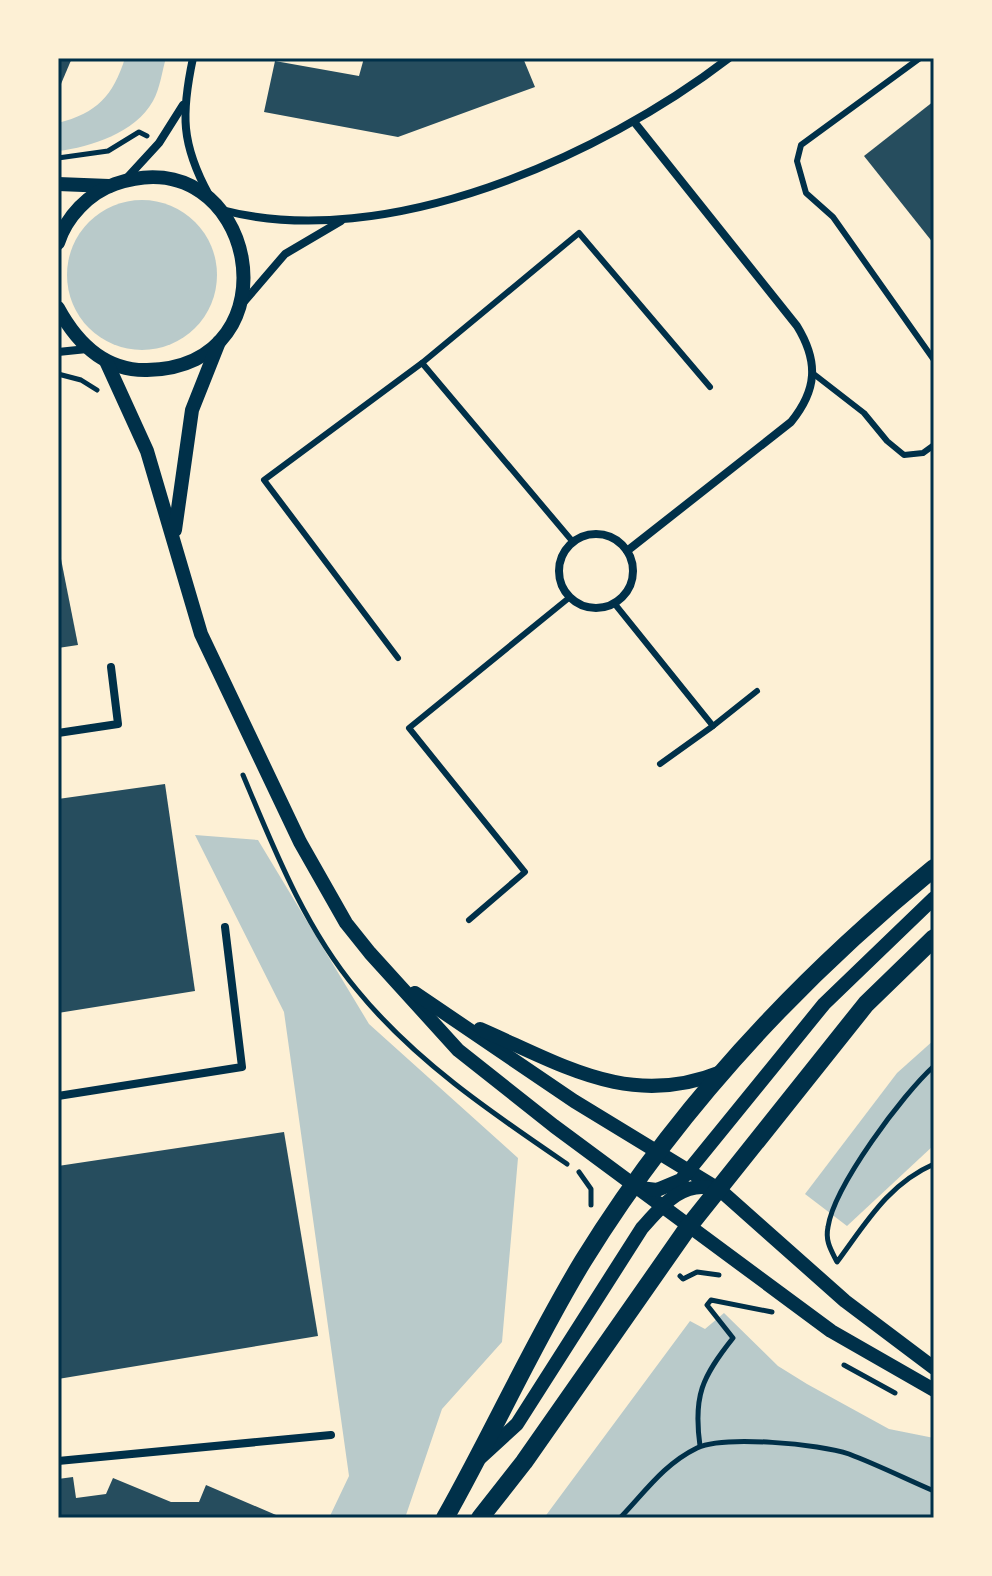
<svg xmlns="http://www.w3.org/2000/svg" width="992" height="1576" font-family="Manrope,sans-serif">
	<rect width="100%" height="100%" fill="#fdf0d5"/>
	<g fill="#b9caca">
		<path d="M125,58H166C162,71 160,89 153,101C135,133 91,147 58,151V123C97,113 113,96 125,58Z"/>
		<circle cx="142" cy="275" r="75"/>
		<path d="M195,835L258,840L369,1024L518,1158L502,1342L442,1409L405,1518H329L349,1476L284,1012Z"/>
		<path d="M934,1040V1145L847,1226L805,1194L897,1073Z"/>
		<path d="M724,1313L778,1366L807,1384L889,1429L934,1438V1518H544L690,1321L705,1329Z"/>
	</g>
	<g fill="#264d5e">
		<path d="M58,58H72L58,91Z"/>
		<path d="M364,58H523L535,87L398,137L264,112L275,61L359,76Z"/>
		<path d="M934,101V244L864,156Z"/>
		<path d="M58,544L78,645L58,648Z"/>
		<path d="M165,784L195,991L58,1013V799Z"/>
		<path d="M284,1132L318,1336L58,1379V1166Z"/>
		<path d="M73,1477L76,1498L106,1494L113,1478L171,1502H199L206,1485L283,1518H58V1479Z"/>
	</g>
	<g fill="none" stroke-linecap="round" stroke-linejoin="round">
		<g stroke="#003049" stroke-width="5">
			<path d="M58,158L108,151L139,132L147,136"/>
			<path d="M58,374L81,380L97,390"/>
			<path d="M243,775C274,849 305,928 357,990C415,1061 492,1113 567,1164"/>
			<path d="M934,1066C903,1094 834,1186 828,1227C825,1241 831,1250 837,1262C866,1223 888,1184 934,1164"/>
			<path d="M579,1172L591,1189V1205"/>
			<path d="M680,1276L683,1279L697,1272L719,1275"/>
			<path d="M844,1365L895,1393"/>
			<path d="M700,1446C693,1396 702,1377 733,1338L707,1305L711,1300L772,1312"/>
			<path d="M620,1518C645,1492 664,1464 697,1448C724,1435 820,1444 849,1454C878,1465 906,1479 934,1491"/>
		</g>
		<g stroke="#003049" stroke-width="6">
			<path d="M920,58L801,145L797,161L806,193L833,217L934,360"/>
			<path d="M422,363L573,542"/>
			<path d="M815,375L864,413L887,441L904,455L923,453L934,445"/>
			<path d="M614,603L713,726L660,764"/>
			<path d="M398,658L264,480L422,363L579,233L710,387"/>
			<path d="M713,726L757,691"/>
			<path d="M469,920L525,872L409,728L570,597"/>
		</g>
		<g stroke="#003049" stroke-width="8">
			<path d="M193,58C181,114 181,144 209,195"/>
			<path d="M125,180L159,143L183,105"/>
			<path d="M222,210C386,253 600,157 729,58"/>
			<path d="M243,303L285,254L341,221"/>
			<path d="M58,352L87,349"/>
			<circle cx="596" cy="571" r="37"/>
			<path d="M627,551L791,422C817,390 819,362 797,326L635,123"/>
			<path d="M58,733L118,724L111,667"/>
			<path d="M58,1096L242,1067L225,927"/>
			<path d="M58,1461L331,1435"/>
		</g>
		<g stroke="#003049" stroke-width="14">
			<path d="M58,184L109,186"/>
			<path d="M58,243C66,217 89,193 115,184C256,135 301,367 147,370C105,371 77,343 58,308"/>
			<path d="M106,361L147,451L201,634L300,842L346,923L370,953L458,1050L554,1126L831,1331L934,1390"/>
			<path d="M175,530L192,410L219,342"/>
			<path d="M415,993L574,1101L720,1190L845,1301L934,1368"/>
			<path d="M480,1029C563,1065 630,1109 721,1072"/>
			<path d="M640,1188L657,1190L681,1180L824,1004L934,898"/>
			<path d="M481,1457L517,1424L642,1228C661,1207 683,1179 715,1189"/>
		</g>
		<g stroke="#003049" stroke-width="18">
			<path d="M445,1518C493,1433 532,1345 583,1261C676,1110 797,980 934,868"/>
			<path d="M480,1518L524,1462L689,1226L866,1004L934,938"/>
		</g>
	</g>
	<rect width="992" height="1576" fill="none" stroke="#fdf0d5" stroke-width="120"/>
	<rect x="60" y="60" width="872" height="1456" fill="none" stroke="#003049" stroke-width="3"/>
</svg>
